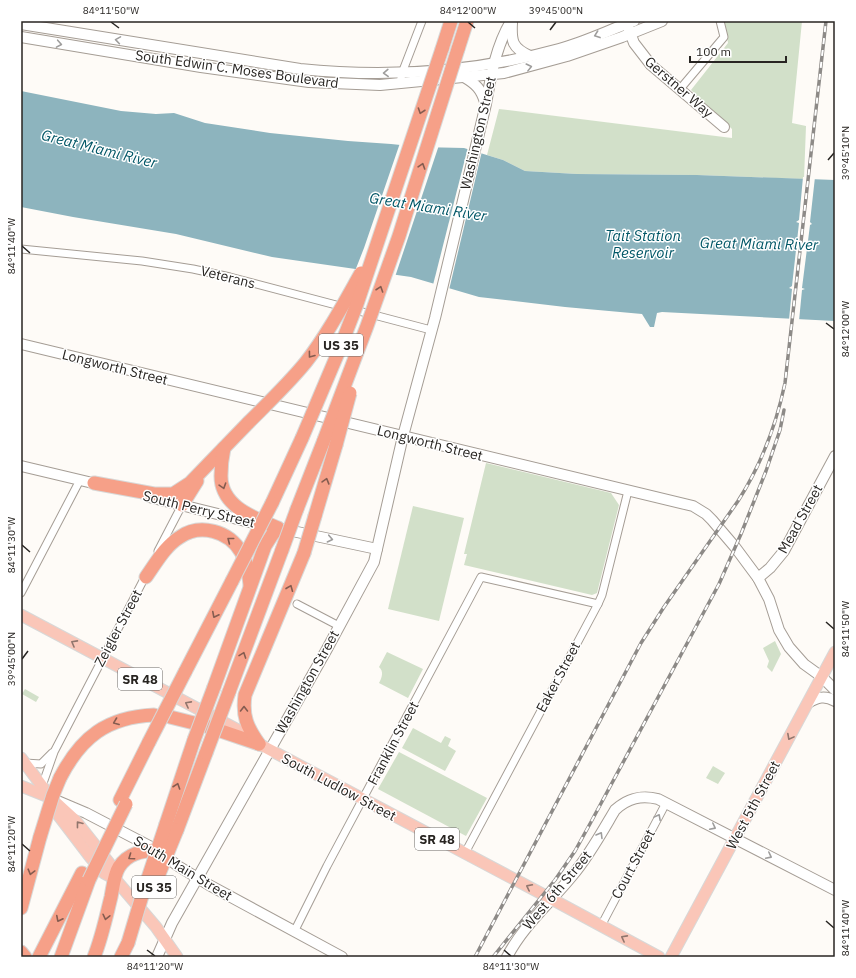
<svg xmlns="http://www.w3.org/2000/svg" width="856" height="978" font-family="'IBM Plex Sans',sans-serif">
	<rect width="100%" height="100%" fill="#fefbf7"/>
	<g fill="#d2e0c9">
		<path d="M724,21H802L792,123L806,126L804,179L697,175L577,174L525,171L503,160L487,155L499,109L732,138V129L691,90L728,43Z"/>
		<path d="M486,463L611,493L619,505L597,593L592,595L464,565L467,554H464Z"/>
		<path d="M413,506L464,518L439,621L388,609Z"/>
		<path d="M775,641L781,654L772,672L767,667L769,661L763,648Z"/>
		<path d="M387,652L423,669L408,698L379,683C382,678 384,671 379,667Z"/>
		<path d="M25,689L39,697L36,702L22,694Z"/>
		<path d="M413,728L441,743L445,736L451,739L448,746L456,751L445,771L402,748Z"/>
		<path d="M399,752L487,798L466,836L378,789Z"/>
		<path d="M713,766L725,773L718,784L706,778Z"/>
	</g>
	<path fill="#8db4be" d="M21,91L121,111L156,114L174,113L205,123L270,133L348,141L391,144L420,147L464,148L503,160L525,171L577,174L697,175L835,180V321L662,312L657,313L654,327H650L642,314L565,307L479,297L411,277L272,257L176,234L73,217L21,207Z"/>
	<g fill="#fefbf7">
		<path d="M400,143L420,145H439L395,277L355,271L364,248Z"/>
		<path d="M468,147L482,151L449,290L433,285Z"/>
		<path d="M803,177H815L810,222L812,224L810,225L802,288L805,289L802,290L799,321L789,320L792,289L789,288L792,286L799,223L796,222L799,220Z"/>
	</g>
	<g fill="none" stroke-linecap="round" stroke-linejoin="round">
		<g stroke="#a59d95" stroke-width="9">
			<g id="street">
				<path d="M400,84L402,73L422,21"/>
				<path d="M680,89L724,37L720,21"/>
				<path d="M21,249L142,261L193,269L230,277L431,330"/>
				<path d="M158,551L182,505"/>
				<path d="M21,593L80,480"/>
				<path d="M297,604L339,626"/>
				<path d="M25,763L41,764L52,753"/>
				<path d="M42,786L54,752L146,575"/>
				<path d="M465,853L598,604L602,595L628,491"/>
				<path d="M601,926L666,803"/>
				<path d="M294,932L327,866L481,577L598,604"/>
			</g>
		</g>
		<g stroke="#a59d95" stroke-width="12">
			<g id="secondary">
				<path d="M512,23C511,41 512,48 530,56"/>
				<path d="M21,24L300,69C386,78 475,72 559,49C585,42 609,30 634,21"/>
				<path d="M628,27L634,43L651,65L724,127"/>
				<path d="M21,37L201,67L309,82L380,85L504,73L567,56L622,37L662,21"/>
				<path d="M464,77C476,84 481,89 485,102"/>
				<path d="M21,344L693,506L706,514L712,520L735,547L758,578L769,599L779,630L789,647L804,664L822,677L835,690"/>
				<path d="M21,466L101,485"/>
				<path d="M149,497L262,525"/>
				<path d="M283,529L377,549"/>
				<path d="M758,578L770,568L784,551L835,456"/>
				<path d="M808,703C817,697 825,695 835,701"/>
				<path d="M53,799L86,813L157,850L178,866L209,885L342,957"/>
				<path d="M157,957L172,923L327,649L374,562L403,436L435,318L486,104C491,75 496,46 511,21"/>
				<path d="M507,957C523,926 550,903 572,876C589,856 602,832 615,810C628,798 641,795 658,799L835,890"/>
			</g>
		</g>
		<g stroke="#d8d8d7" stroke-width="13">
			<g id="primary">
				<path d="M21,615L238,730L259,744L546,896L659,957"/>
				<path d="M21,758L51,798L59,816L91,858L104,873L115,879L156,927L177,957"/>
				<path d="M21,786L51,798L75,820L113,868L115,879"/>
				<path d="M671,957L835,652"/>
			</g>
		</g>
		<g stroke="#d8d8d7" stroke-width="15">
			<g id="highway">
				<path d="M442,49L451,21"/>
				<path d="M458,49L467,21"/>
				<path d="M94,483L154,494H173L190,483L249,422"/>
				<path d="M272,503L302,438"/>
				<path d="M182,505L197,481"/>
				<path d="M297,509L324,440"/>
				<path d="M315,516L336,445"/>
				<path d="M146,577C156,563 165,546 180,537C200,523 229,531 241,552C247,562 249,573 250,585"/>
				<path d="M185,672L232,581"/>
				<path d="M214,687L265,546L272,535L278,528C255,518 221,507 221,476C221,467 222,457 224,448"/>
				<path d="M229,692L282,550"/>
				<path d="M170,717L206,726L259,744"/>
				<path d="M259,744C247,727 242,716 245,695L304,553"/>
				<path d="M60,778C81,737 107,717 154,715"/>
				<path d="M120,800L149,742"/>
				<path d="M166,824L194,740"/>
				<path d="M177,830L206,753"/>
				<path d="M21,908L40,837"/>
				<path d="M21,952L25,957"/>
				<path d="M39,957L82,873"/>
				<path d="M61,957L89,880"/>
				<path d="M94,957C102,937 106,917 111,897C113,887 114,875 119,867C128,853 142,851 157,850"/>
				<path d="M121,957L128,943"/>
			</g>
		</g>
		<use href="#street" stroke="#fff" stroke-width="7"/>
		<use href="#secondary" stroke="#fff" stroke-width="10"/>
		<use href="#primary" stroke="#fac6b8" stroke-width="11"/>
		<use href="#highway" stroke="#f6a088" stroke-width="13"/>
		<g stroke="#8d8a87" stroke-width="3.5">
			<g id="rail">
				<path d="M475,957L641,643L664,607L738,501C761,465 776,426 785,383L826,21"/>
				<path d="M493,957L555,880L575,851L591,822L719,584L741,534L766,471L780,430L784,410"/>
			</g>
		</g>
		<use href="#rail" stroke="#fff" stroke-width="2" stroke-dasharray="6" stroke-linecap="butt"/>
		<g stroke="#d8d8d7" stroke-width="15" stroke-linecap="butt">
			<g id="highway-bridge">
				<path d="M249,422C269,402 289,383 306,362C327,335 344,303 361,273"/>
				<path d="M302,438L338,353L357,304L442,49"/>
				<path d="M324,440L367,326L399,236L458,49"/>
				<path d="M336,445L350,393"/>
				<path d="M282,550L297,509"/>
				<path d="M304,553L315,516"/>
				<path d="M232,581L272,503"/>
				<path d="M194,740L214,687"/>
				<path d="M149,742L185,672"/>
				<path d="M206,753L229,692"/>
				<path d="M40,837L53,795L60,778"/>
				<path d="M89,880L126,804"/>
				<path d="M152,891L177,830"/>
				<path d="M128,943L142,896L166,824"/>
			</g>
		</g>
		<use href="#highway-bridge" stroke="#f6a088" stroke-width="13"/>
	</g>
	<defs><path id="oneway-chevron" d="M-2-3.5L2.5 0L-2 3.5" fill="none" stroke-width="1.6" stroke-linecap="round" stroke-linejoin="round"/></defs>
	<g stroke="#9e9d9c">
		<use href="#oneway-chevron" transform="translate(597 35) rotate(160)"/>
		<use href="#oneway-chevron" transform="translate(118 40) rotate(-171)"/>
		<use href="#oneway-chevron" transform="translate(59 44) rotate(10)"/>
		<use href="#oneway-chevron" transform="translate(529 67) rotate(-14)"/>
		<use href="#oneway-chevron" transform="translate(386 73) rotate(178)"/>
		<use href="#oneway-chevron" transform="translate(330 539) rotate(12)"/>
		<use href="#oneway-chevron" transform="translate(658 817) rotate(-62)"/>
		<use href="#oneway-chevron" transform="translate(713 827) rotate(27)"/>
		<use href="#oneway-chevron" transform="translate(600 835) rotate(-59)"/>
		<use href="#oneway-chevron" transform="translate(769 856) rotate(27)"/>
	</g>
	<g stroke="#855c50">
		<use href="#oneway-chevron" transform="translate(421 111) rotate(109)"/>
		<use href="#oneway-chevron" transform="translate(422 166) rotate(-72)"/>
		<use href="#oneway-chevron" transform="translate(380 289) rotate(-71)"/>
		<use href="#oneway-chevron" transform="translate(311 355) rotate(127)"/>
		<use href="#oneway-chevron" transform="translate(326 481) rotate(-74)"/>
		<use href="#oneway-chevron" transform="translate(223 486) rotate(72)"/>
		<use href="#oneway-chevron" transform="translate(230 540) rotate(-142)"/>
		<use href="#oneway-chevron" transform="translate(290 588) rotate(-68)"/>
		<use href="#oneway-chevron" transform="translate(215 615) rotate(117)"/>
		<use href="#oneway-chevron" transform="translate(243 655) rotate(-70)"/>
		<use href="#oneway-chevron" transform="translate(244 709) rotate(-90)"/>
		<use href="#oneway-chevron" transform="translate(116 722) rotate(159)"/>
		<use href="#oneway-chevron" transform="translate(177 786) rotate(-71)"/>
		<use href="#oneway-chevron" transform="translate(131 857) rotate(145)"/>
		<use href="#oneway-chevron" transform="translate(31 872) rotate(105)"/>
		<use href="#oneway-chevron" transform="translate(106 917) rotate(103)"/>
		<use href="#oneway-chevron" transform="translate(59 919) rotate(117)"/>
	</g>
	<g stroke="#91766d">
		<use href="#oneway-chevron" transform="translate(74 643) rotate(-151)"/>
		<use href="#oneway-chevron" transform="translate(188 704) rotate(-152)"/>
		<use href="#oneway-chevron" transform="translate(790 737) rotate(118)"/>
		<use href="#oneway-chevron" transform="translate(79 824) rotate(-128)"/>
		<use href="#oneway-chevron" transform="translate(529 887) rotate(-153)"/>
		<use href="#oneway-chevron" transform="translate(624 938) rotate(-152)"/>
	</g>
	<path fill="none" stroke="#282522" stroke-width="1.5" d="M111,22L119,28M468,22L475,28M550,30L556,22M828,160L834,153M22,246L30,253M826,323L834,329M22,545L30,552M826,622L834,629M22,659L28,651M22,844L30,851M826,921L834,928M147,950L155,956M504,950L511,956"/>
	<g text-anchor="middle" stroke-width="3" stroke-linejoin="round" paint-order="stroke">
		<g fill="#fff" stroke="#686664" stroke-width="1">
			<rect x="319" y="334" width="44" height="22" rx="3"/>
			<rect x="118" y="668" width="44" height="22" rx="3"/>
			<rect x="415" y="828" width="44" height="22" rx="3"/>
			<rect x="132" y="876" width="44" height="22" rx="3"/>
		</g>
		<g font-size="13" font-weight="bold" fill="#282522">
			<text x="341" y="350">US 35</text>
			<text x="140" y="684">SR 48</text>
			<text x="437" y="844">SR 48</text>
			<text x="154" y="892">US 35</text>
		</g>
		<g font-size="14" fill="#282522" stroke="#fff">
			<text transform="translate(237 69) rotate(8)" y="5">South Edwin C. Moses Boulevard</text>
			<text transform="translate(679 87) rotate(41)" y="5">Gerstner Way</text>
			<text transform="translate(478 133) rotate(-77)" y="5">Washington Street</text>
			<text transform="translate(228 277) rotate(14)" y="5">Veterans</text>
			<text transform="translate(115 367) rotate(14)" y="5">Longworth Street</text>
			<text transform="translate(430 443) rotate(14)" y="5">Longworth Street</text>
			<text transform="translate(199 509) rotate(14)" y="5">South Perry Street</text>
			<text transform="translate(800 519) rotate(-61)" y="5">Mead Street</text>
			<text transform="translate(118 628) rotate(-62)" y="5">Zeigler Street</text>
			<text transform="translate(558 677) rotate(-62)" y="5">Eaker Street</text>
			<text transform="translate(307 682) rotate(-61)" y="5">Washington Street</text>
			<text transform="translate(393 743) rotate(-62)" y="5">Franklin Street</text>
			<text transform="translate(339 787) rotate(28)" y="5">South Ludlow Street</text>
			<text transform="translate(753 805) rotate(-62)" y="5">West 5th Street</text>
			<text transform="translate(633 864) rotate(-62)" y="5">Court Street</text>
			<text transform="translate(183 868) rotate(31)" y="5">South Main Street</text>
			<text transform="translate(557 890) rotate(-50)" y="5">West 6th Street</text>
		</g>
		<g font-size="15" font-style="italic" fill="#005666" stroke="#fff">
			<text transform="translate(99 149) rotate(14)" y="5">Great Miami River</text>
			<text transform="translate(428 207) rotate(9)" y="5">Great Miami River</text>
			<text x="643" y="241">Tait Station<tspan x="643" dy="17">Reservoir</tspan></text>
			<text transform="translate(759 244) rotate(1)" y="5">Great Miami River</text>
		</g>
	</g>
	<rect width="856" height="978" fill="none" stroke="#ffffff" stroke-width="44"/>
	<path d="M690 56v6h96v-6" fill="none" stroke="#282522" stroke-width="2"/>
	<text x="696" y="56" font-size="12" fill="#282522" stroke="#ffffff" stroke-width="3" paint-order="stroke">100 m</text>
	<rect x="22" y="22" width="812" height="934" fill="none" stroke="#282522" stroke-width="1.5"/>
	<g font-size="10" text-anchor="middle" fill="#282522">
		<text x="111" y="14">84°11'50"W</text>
		<text x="468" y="14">84°12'00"W</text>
		<text x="556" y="14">39°45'00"N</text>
		<text transform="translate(845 153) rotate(-90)" y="4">39°45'10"N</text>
		<text transform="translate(11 246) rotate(-90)" y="4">84°11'40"W</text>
		<text transform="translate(845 329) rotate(-90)" y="4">84°12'00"W</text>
		<text transform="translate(11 545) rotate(-90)" y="4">84°11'30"W</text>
		<text transform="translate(845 629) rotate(-90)" y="4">84°11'50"W</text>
		<text transform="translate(11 659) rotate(-90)" y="4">39°45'00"N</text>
		<text transform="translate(11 844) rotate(-90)" y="4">84°11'20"W</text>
		<text transform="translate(845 928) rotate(-90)" y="4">84°11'40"W</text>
		<text x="155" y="970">84°11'20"W</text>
		<text x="511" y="970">84°11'30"W</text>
	</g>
</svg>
